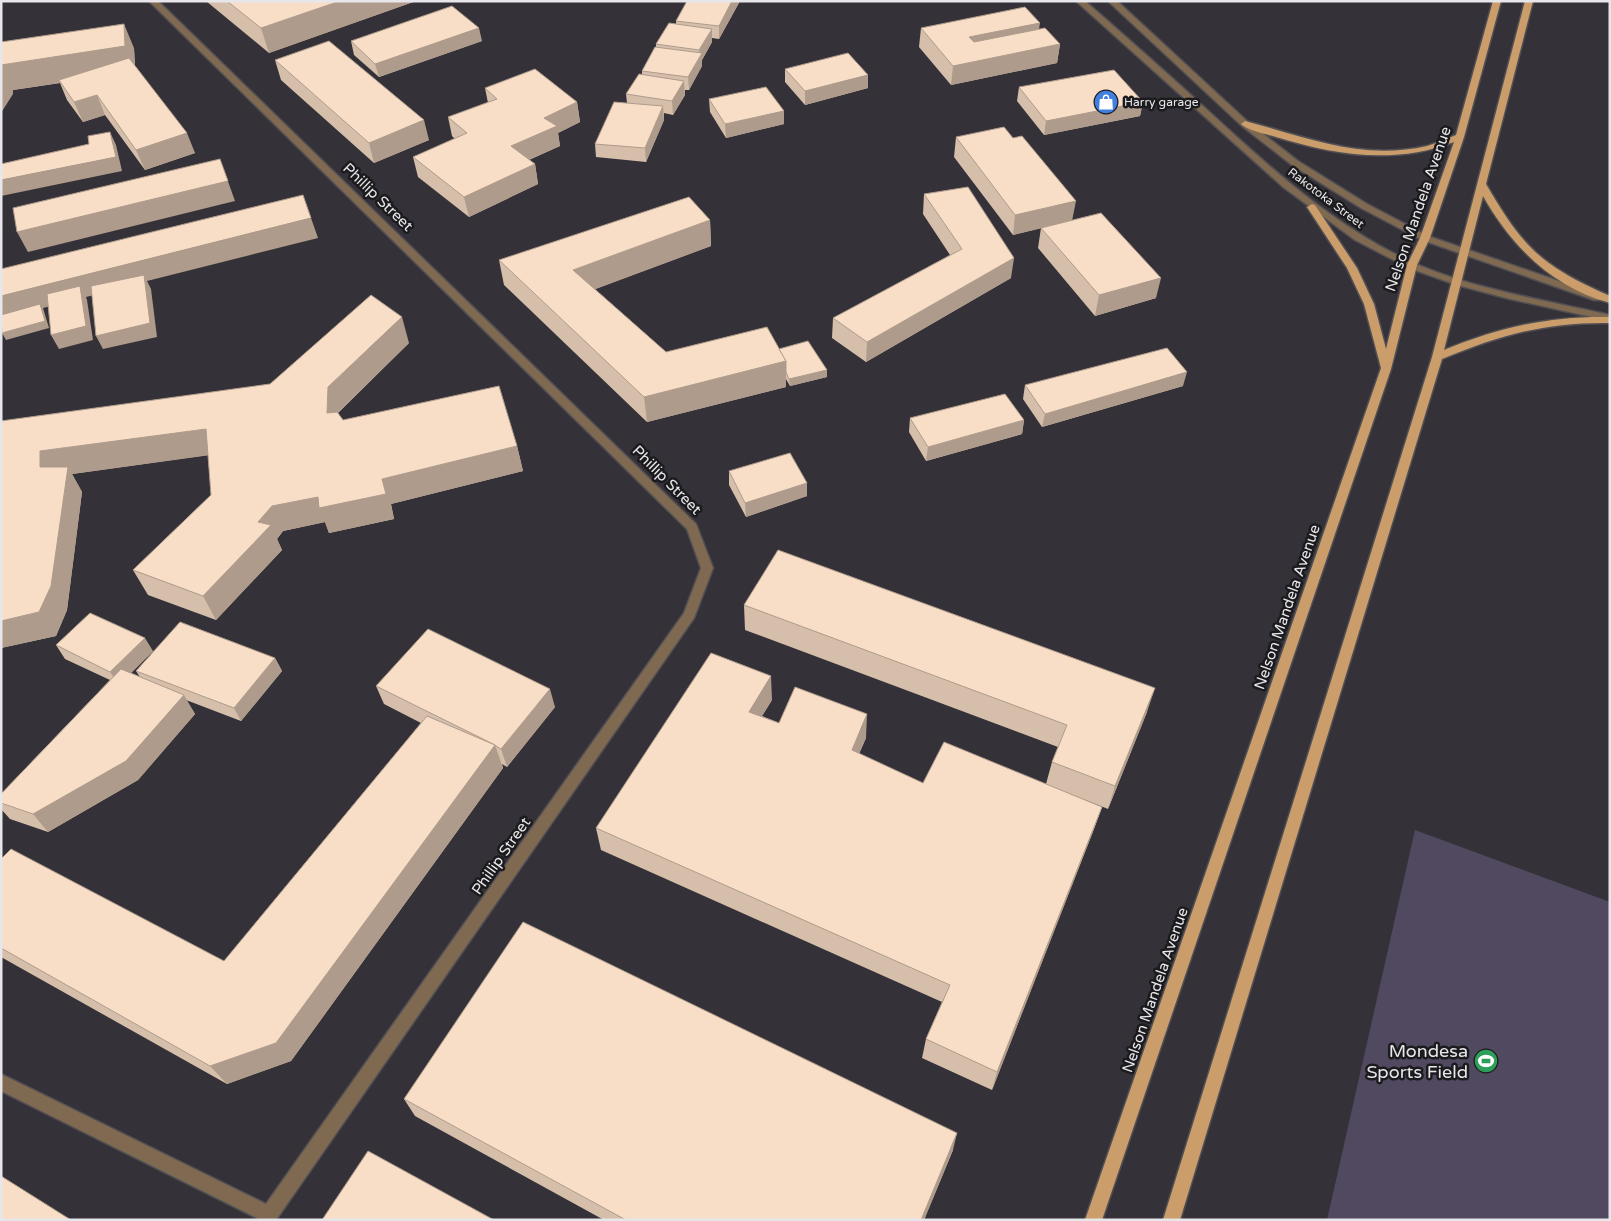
<svg xmlns="http://www.w3.org/2000/svg" width="1611" height="1221" font-family="'Varela Round',sans-serif">
	<rect width="100%" height="100%" fill="#343238"/>
	<path fill="#504960" d="M1415,830L1610,902V1220H1327Z"/>
	<g fill="none" stroke-linecap="round" stroke-linejoin="round">
		<g stroke="#514f54" stroke-width="3">
			<g id="minor">
				<path d="M149,1H158L696,524L713,568L694,618L276,1220H257V1218L1,1091V1074L266,1204L684,613L701,568L687,529Z"/>
				<path d="M1076,1H1085C1125,36 1165,71 1204,107C1268,166 1335,228 1416,264C1477,290 1545,300 1610,315V321L1510,299L1457,285L1409,268L1355,240L1283,187Z"/>
				<path d="M1108,1H1117L1248,122L1298,161L1367,204L1428,236L1602,296L1603,298L1602,300H1594L1422,240L1361,208L1292,165L1242,126Z"/>
			</g>
		</g>
		<g stroke="#514f54" stroke-width="3">
			<g id="major">
				<path d="M1493,1H1501L1464,137L1430,238L1417,265L1391,369L1102,1220H1085L1381,368L1364,304L1347,268L1307,207L1312,204L1315,205L1357,268L1374,304L1386,349L1407,265L1420,238L1454,142C1394,165 1335,155 1276,137C1266,134 1249,131 1241,124L1245,121C1307,137 1361,161 1427,146C1437,143 1446,139 1456,135Z"/>
				<path d="M1525,1H1533L1486,184C1523,248 1542,266 1610,296V303C1552,287 1512,247 1483,196L1444,350C1500,327 1549,316 1610,317V323C1545,322 1501,335 1442,359L1180,1220H1163L1432,357Z"/>
			</g>
		</g>
		<use href="#minor" fill="#7f6951" fill-rule="evenodd"/>
		<use href="#major" fill="#ca9d6a" fill-rule="evenodd"/>
	</g>
	<g fill="#d5bfab">
		<path d="M206,1H416L269,53Z"/>
		<path d="M740,1L719,39L712,38V42L702,60V66L689,90H685V95L673,115L664,113V120L646,162L596,157L595,144L627,103L626,94L642,75V71L656,47V44L676,24V21Z"/>
		<path d="M921,28L1039,29L1060,44L1057,63L951,85L919,47Z"/>
		<path d="M351,41H482L379,77L354,55Z"/>
		<path d="M1,42L134,48L135,66L195,153L145,170L105,115L83,122L67,100L60,83L13,90V94Z"/>
		<path d="M275,60L429,140L374,163L281,80Z"/>
		<path d="M785,69L868,88L805,105L785,82Z"/>
		<path d="M1019,87L1143,102L1140,116L1044,135L1017,101Z"/>
		<path d="M485,88L577,102L580,122L558,133L560,146L529,160L535,164L538,184L469,217L418,177L413,157L455,139L452,136L448,117L488,103Z"/>
		<path d="M709,99L784,124L726,138L710,112Z"/>
		<path d="M956,137L1072,220L1156,298L1095,316L1038,248L1041,228L1013,235L954,157Z"/>
		<path d="M924,194L1011,278L866,362L832,338L833,318L950,255L923,214Z"/>
		<path d="M710,220L711,246L595,289L666,352L779,349L827,377L790,386L786,379V387L647,422L504,285L499,260Z"/>
		<path d="M409,343L338,413L343,420L517,446L523,471L391,504L394,519L329,533L325,522L283,531L277,539L282,550L216,620L148,595L133,570L211,495L208,455L72,474L82,492L67,610L56,636L1,648V421L270,384Z"/>
		<path d="M1025,385L1183,386L1042,427L1023,399Z"/>
		<path d="M910,418L1024,420L1022,434L926,461L909,432Z"/>
		<path d="M729,471L807,483V496L746,517L729,485Z"/>
		<path d="M744,605L1147,712L1108,809L1081,798L1102,807L1094,829L992,1090L922,1058L926,1039L942,1002L601,850L596,828L772,700L762,716L779,723L866,738L859,754L923,783L1046,784L1052,762L1058,747L745,630Z"/>
		<path d="M56,645L153,651L131,673L140,677L136,671L275,658L282,671L241,721L186,700L195,714L138,780L48,832L10,819L1,809V794L110,680L65,659Z"/>
		<path d="M376,686L555,707L507,767L502,764L503,768L291,1061L227,1084L1,957V859L224,961L421,723L384,704Z"/>
		<path d="M404,1099L953,1150L924,1220H604L415,1116Z"/>
	</g>
	<g fill="#ae9b8b">
		<path d="M340,1H416L269,53L261,28Z"/>
		<path d="M732,1H740L719,39V26Z"/>
		<path d="M1040,23L1037,42L967,56L969,37Z"/>
		<path d="M124,24L134,48L135,71L59,80L60,83L13,90V94L1,113V65Z"/>
		<path d="M479,28L482,41L379,77L375,64Z"/>
		<path d="M712,29V42L702,60V66L689,90L688,77L700,56L699,50Z"/>
		<path d="M1060,44L1057,63L951,85L953,66Z"/>
		<path d="M868,75V88L805,105V91Z"/>
		<path d="M684,81L685,95L673,115L672,101Z"/>
		<path d="M97,95L105,115L83,122L74,102Z"/>
		<path d="M577,102L580,122L558,133L560,146L514,166L511,146L544,118Z"/>
		<path d="M1143,102L1140,116L1044,135L1046,121Z"/>
		<path d="M663,106L664,120L646,162L645,148Z"/>
		<path d="M784,111V124L726,138L725,124Z"/>
		<path d="M424,120L429,140L374,163L369,143Z"/>
		<path d="M110,132L116,145L122,171L1,196V180L116,157Z"/>
		<path d="M187,133L195,153L145,170L136,150Z"/>
		<path d="M220,159L235,201L28,252L17,232Z"/>
		<path d="M535,164L538,184L469,217L464,197Z"/>
		<path d="M1076,201L1072,221L1013,235L1015,215Z"/>
		<path d="M311,218L318,238L147,281L151,289L157,337L103,349L96,336L145,282L86,297L87,300L93,340L59,349L51,335L82,298L43,308L49,328L6,340L2,333L1,296Z"/>
		<path d="M710,220L711,246L577,296L573,270Z"/>
		<path d="M1014,258L1011,278L866,362L867,342Z"/>
		<path d="M1161,278L1156,298L1095,316L1099,295Z"/>
		<path d="M402,317L409,343L337,413H327L328,387Z"/>
		<path d="M786,361V387L647,422L644,397Z"/>
		<path d="M827,370V377L790,386L789,379Z"/>
		<path d="M1187,372L1183,386L1042,427L1045,414Z"/>
		<path d="M1024,420L1022,434L926,461L928,447Z"/>
		<path d="M206,429L218,454L72,474L82,492L67,610L56,636L1,648V621L40,467V451Z"/>
		<path d="M517,446L523,471L391,504L394,519L329,533L325,522L283,531L277,539L282,550L216,620L203,596L258,522L272,506L318,497L382,479Z"/>
		<path d="M807,483V496L746,517L745,503Z"/>
		<path d="M145,638L153,651L119,685L110,672Z"/>
		<path d="M275,658L282,671L241,721L234,708Z"/>
		<path d="M771,676L772,700L750,735L749,712Z"/>
		<path d="M1155,688L1147,712L1108,809L1115,786Z"/>
		<path d="M550,689L555,707L507,767L501,749Z"/>
		<path d="M184,695L195,714L138,780L48,832L33,814Z"/>
		<path d="M867,714L866,738L850,773L852,750Z"/>
		<path d="M495,745L503,768L291,1061L227,1084L210,1066Z"/>
		<path d="M1102,807L1094,829L992,1090L997,1072Z"/>
		<path d="M957,1133L953,1150L924,1220H921Z"/>
	</g>
	<g fill="#f8dec7" stroke="#ae9b8b">
		<path d="M227,1H340L261,28Z"/>
		<path d="M687,1H732L719,26L676,21Z"/>
		<path d="M452,6L479,28L375,64L351,41Z"/>
		<path d="M1025,7L1040,23L969,37L974,42L1045,28L1060,44L953,66L921,28Z"/>
		<path d="M669,23L712,29L699,50L656,44Z"/>
		<path d="M124,24L125,46L1,65V42Z"/>
		<path d="M329,41L424,120L369,143L275,60Z"/>
		<path d="M655,47L702,53L688,77L642,71Z"/>
		<path d="M848,53L868,75L805,91L785,69Z"/>
		<path d="M129,58L187,133L136,150L97,95L74,102L59,80Z"/>
		<path d="M535,69L577,102L544,118L557,126L511,146L535,164L464,197L413,157L467,133L448,117L497,99L485,88Z"/>
		<path d="M1114,70L1143,102L1046,121L1019,87Z"/>
		<path d="M639,74L684,81L672,101L626,94Z"/>
		<path d="M766,87L784,111L725,124L709,99Z"/>
		<path d="M614,102L663,106L645,148L595,144Z"/>
		<path d="M1004,127L1013,138L1022,136L1076,201L1015,215L956,137Z"/>
		<path d="M110,132L116,157L1,180V164L89,144L88,136Z"/>
		<path d="M220,159L228,181L17,232L13,208Z"/>
		<path d="M968,187L1014,258L867,342L833,318L962,249L924,194Z"/>
		<path d="M303,195L311,218L1,296V269Z"/>
		<path d="M689,197L710,220L573,270L666,352L767,327L786,361L644,397L499,260Z"/>
		<path d="M1101,213L1161,278L1099,295L1041,228Z"/>
		<path d="M144,275L150,323L96,336L91,286Z"/>
		<path d="M80,286L86,326L51,335L47,294Z"/>
		<path d="M371,295L402,317L328,387L327,413L337,412L343,420L499,386L517,446L382,479L386,494L319,508L318,497L272,506L258,522L271,525L203,596L133,570L211,495L206,429L40,451V467H68L51,586L39,612L1,621V421L270,384Z"/>
		<path d="M40,304L45,321L2,333L1,315Z"/>
		<path d="M808,341L827,370L789,379L786,372V361L779,349Z"/>
		<path d="M1167,348L1187,372L1045,414L1025,385Z"/>
		<path d="M1005,394L1024,420L928,447L910,418Z"/>
		<path d="M790,453L807,483L745,503L729,471Z"/>
		<path d="M778,550L1155,688L1115,786L1052,762L1067,725L744,605Z"/>
		<path d="M90,613L145,638L110,672L56,645Z"/>
		<path d="M180,622L275,658L234,708L136,671Z"/>
		<path d="M428,629L550,689L501,749L496,746L495,745L483,739L376,686Z"/>
		<path d="M711,653L771,676L749,712L779,723L795,687L867,714L852,750L923,783L944,742L1102,807L997,1072L926,1039L950,985L596,828Z"/>
		<path d="M121,669L184,695L126,761L33,814L1,803V794Z"/>
		<path d="M427,716L495,745L276,1043L210,1066L1,948V859L11,849L224,961Z"/>
		<path d="M523,922L957,1133L921,1220H626L404,1099Z"/>
		<path d="M368,1151L494,1220H322Z"/>
		<path d="M1,1176L71,1220H1Z"/>
	</g>
	<defs>
		<g id="shop-disc" transform="scale(1.25)"><circle r="9.5" fill="#3f7fe0" stroke="#1b1a1d"/><path d="M-5-2.5h2.3a2.7 3.5 0 0 1 5.4 0H5L5.5 6h-11ZM-1.5-2.5h3a1.5 2.3 0 0 0-3 0Z" fill="#fff"/></g>
		<g id="stadium-disc" transform="scale(1.25)"><circle r="9.5" fill="#2e9e5b" stroke="#1b1a1d"/><path d="M0-5a6.5 5 0 1 0 0 10a6.5 5 0 1 0 0-10ZM-3.5-1.8h7v3.6h-7Z" fill="#fff"/></g>
	</defs>
	<g fill-rule="evenodd">
		<use href="#shop-disc" x="1106" y="102"/>
		<use href="#stadium-disc" x="1486" y="1061"/>
	</g>
	<g text-anchor="middle" stroke-width="5" stroke-linejoin="round" paint-order="stroke">
		<g font-size="12" fill="#e7e6ea" stroke="#1b1a1d" text-anchor="start">
			<text x="1124" y="106">Harry garage</text>
		</g>
		<g font-size="12" fill="#e7e6ea" stroke="#1b1a1d">
			<text transform="translate(1326 198) rotate(37)" y="4">Rakotoka Street</text>
		</g>
		<g font-size="15" fill="#e7e6ea" stroke="#1b1a1d">
			<text transform="translate(378 197) rotate(44)" y="5">Phillip Street</text>
			<text transform="translate(1418 209) rotate(-71)" y="5">Nelson Mandela Avenue</text>
			<text transform="translate(667 480) rotate(45)" y="5">Phillip Street</text>
			<text transform="translate(1287 607) rotate(-71)" y="5">Nelson Mandela Avenue</text>
			<text transform="translate(501 856) rotate(-55)" y="5">Phillip Street</text>
			<text transform="translate(1155 990) rotate(-71)" y="5">Nelson Mandela Avenue</text>
		</g>
		<g font-size="18" fill="#e7e6ea" stroke="#1b1a1d" text-anchor="end">
			<text x="1468" y="1057">Mondesa<tspan x="1468" dy="21">Sports Field</tspan></text>
		</g>
	</g>
	<rect width="1611" height="1221" fill="none" stroke="#e7e6ea" stroke-width="5"/>
</svg>
